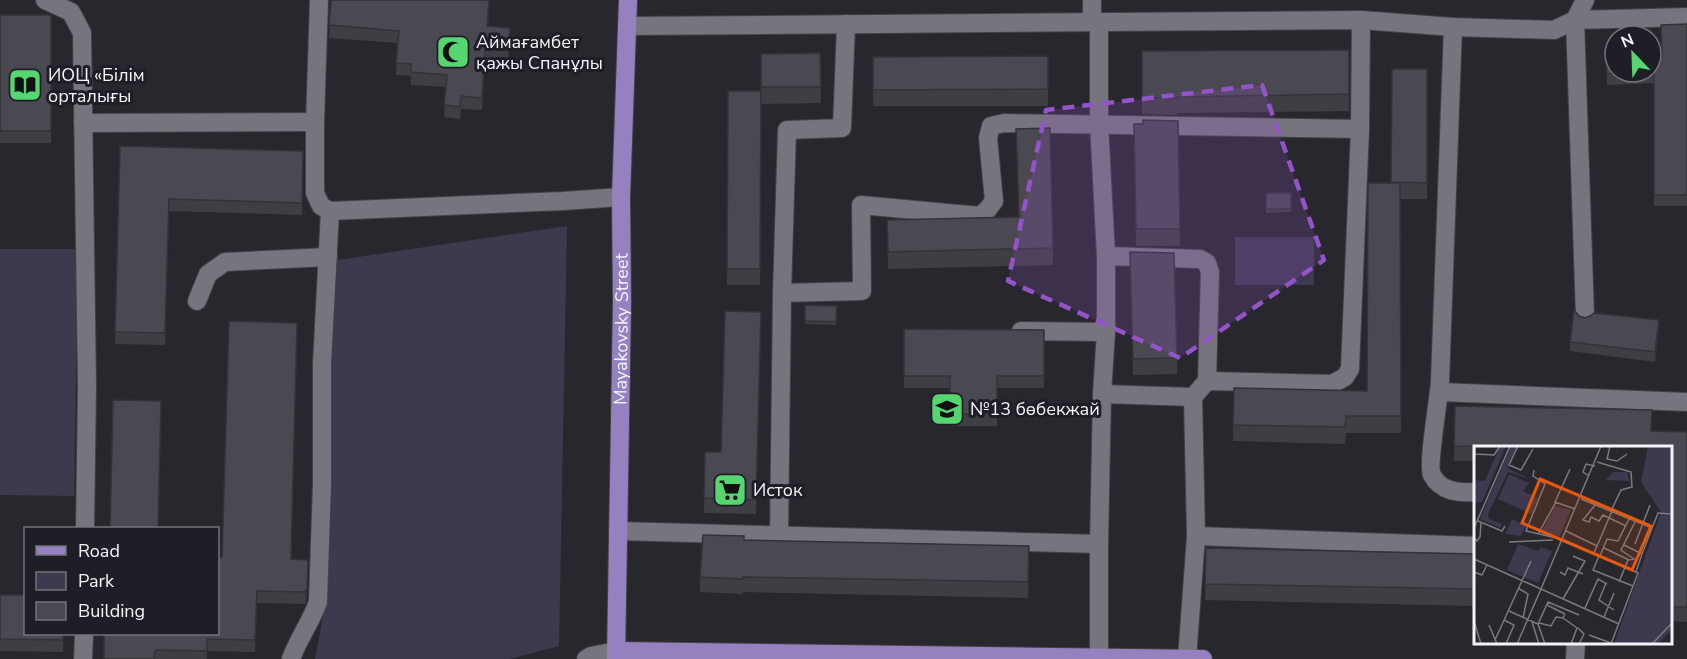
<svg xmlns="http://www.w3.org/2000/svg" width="1687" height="659" font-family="'Nunito Sans',sans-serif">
	<rect width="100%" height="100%" fill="#29272e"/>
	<g fill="#3f394f">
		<path d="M567,226L559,646L509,659H315L325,605L331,261Z"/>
		<rect x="1235" y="237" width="79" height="48"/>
		<path d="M0,249H78L74,496L0,495Z"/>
	</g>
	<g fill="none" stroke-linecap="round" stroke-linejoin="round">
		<g stroke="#444248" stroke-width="20">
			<g id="minor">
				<path d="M45,0L71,12L82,33L87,387L85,528"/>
				<path d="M319,0L315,122V193L321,206L330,211L563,201L621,197"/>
				<path d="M1585,0L1575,20L1585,316"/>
				<path d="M1092,22V0"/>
				<path d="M846,24L842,128L787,130L782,293L862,291L861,205L980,216L988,209L994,201L988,138L991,126L1004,123L1360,129"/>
				<path d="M627,26L1361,20L1453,27L1554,30L1575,20L1687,17"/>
				<path d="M1453,27C1449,145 1444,263 1440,381C1439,398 1427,466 1432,475C1441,492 1459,493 1476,492"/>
				<path d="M83,123L315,122"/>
				<path d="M1106,256L1200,259L1207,263L1210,272L1207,381"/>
				<path d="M197,301L208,274L225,262L328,257"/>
				<path d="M1021,331L1106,332"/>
				<path d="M1440,392L1687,402"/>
				<path d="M1102,394L1193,397"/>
				<path d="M618,531L1099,544"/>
				<path d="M779,536L782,293"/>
				<path d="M1196,536L1476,546"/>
				<path d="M1099,658V544L1102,394L1106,332V256L1099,123V22"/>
				<path d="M83,659L84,634"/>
				<path d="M291,659C298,639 311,622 318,602L322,484V364L330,211"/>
				<path d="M586,659L591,656L616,651"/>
				<path d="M1187,659L1196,536L1193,397L1207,381L1332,384L1345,377L1350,369L1360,129L1361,20"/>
				<path d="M1575,659L1576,642"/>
			</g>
		</g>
		<g stroke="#444248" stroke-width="20">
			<g id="major">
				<path d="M616,651L1203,659"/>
				<path id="s1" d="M616,659L622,302L621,197L628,0"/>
			</g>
		</g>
		<use href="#minor" stroke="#76747c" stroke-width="18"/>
		<use href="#major" stroke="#9681c0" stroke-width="18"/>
	</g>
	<g fill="#403e45">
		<path d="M331,0H490L488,26L510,40L508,62L485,61L482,110L461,109L460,119L444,117L446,87L411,85V76L396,75L398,43L329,38Z"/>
		<rect x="0" y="15" width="51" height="128"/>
		<path d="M1687,24V206H1654V83L1607,85L1606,59L1662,57L1661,25Z"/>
		<path d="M1349,50V111L1177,113V115L1142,114V51Z"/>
		<path d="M820,53L821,103L761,104L760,285H727L728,91H761V54Z"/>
		<path d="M1048,56V106H873V57Z"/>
		<path d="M1427,69V199H1400L1401,433H1346L1345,444L1233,441V425L1367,391L1391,183Z"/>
		<path d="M1134,141L1180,229V246H1136Z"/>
		<path d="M120,146L303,151L302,215L169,211L165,345L115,344Z"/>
		<path d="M1266,193H1291V212L1266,213Z"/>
		<path d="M887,220L1053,248V265L888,269Z"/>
		<path d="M1130,268L1177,358V374L1133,375Z"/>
		<path d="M805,305L837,306L836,325L805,324Z"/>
		<path d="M1579,316L1659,330L1655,362L1570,351V342Z"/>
		<path d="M761,326L756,514L704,513L705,452H721Z"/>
		<path d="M904,329L1044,330V388H997V426H950V388H904Z"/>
		<path d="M1455,406L1652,431L1687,432V622L1671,621V447H1476V461H1454Z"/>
		<path d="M744,540L1029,546L1028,598L743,592V594L700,592V577Z"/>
		<path d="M1206,548L1476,554V606L1205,600Z"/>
		<path d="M218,557L308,560L307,600L305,604L257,603L255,652L207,651V659H104Z"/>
		<path d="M0,595L63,633V652L0,651Z"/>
	</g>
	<g fill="#343238">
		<path d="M489,0H490L487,38V26Z"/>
		<path d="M510,28V40L508,62V50Z"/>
		<path d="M485,49V61L482,110V98Z"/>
		<path d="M1659,320V330L1655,362V352Z"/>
		<path d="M308,560L307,600L305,604V592Z"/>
	</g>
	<g fill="#4a4850" stroke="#343238" stroke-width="1.5">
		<path d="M331,0H489L487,26L510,28L508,50L485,49L482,98L461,96L460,107L444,105L447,75L411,72V64L396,63L399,31L329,25Z"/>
		<rect x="0" y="15" width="51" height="116"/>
		<path d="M1687,24V195H1654V72L1607,74L1606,59H1615V72H1651V57H1662L1661,25Z"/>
		<path d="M1349,50V94L1177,97V98H1142V51Z"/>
		<path d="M820,53L821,87H761V54Z"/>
		<path d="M1048,56V89L873,90V57Z"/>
		<path d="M1392,69H1427V183L1391,182Z"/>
		<path d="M728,91H761L760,269H727Z"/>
		<path d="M1143,120L1178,121L1180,229H1136L1134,124H1143Z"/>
		<path d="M1050,128L1053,248L888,252L887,220L1019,217L1016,129Z"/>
		<path d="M120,146L303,151L302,203L169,199L165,333L115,332Z"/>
		<path d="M1368,183H1400L1401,416H1346L1345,427L1233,425L1234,388L1367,391Z"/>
		<rect x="1266" y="193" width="25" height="16"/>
		<path d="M1130,252L1174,253L1177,358L1133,359Z"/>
		<path d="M805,305L837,306L836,322L805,321Z"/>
		<path d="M1574,310L1579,316L1585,318L1590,316L1594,313L1659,320L1655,352L1570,342Z"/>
		<path d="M725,311L761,312L756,500L704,498L705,452H721Z"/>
		<path d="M229,321L297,323L291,559L308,560L307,588L305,592L257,591L255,640L207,639V651L155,650L154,659H104V633H218V557H222Z"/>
		<path d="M904,329L1044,330V376H997V414H950V376H904Z"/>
		<path d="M113,400L161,401L158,528H110Z"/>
		<path d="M1455,406L1652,410L1651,431L1687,432V607H1671V447H1525L1454,446Z"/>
		<path d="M703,535L744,536V540L1029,546L1028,582L743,577V579L700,577Z"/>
		<path d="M1206,548L1476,554V589L1205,584Z"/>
		<path d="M0,595H26V633H63V640L0,639Z"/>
	</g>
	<path fill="#9354ca" fill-opacity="0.2" stroke="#9354ca" stroke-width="4.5" stroke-dasharray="12 8" stroke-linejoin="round" d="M1262,85L1324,260L1180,358L1008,281L1046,110Z"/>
	<defs>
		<g id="mosque-square" transform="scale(1.725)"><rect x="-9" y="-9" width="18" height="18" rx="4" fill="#56d671" stroke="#1f1d25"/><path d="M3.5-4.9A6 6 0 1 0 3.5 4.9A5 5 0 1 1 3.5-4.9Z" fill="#111"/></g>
		<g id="library-square" transform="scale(1.725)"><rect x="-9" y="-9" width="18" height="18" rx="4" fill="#56d671" stroke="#1f1d25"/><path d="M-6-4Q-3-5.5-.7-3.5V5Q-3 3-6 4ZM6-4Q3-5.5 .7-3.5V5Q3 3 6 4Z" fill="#111"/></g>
		<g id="school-square" transform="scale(1.725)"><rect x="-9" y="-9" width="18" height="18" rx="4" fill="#56d671" stroke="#1f1d25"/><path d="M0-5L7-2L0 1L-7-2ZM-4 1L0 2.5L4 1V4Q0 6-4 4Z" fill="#111"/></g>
		<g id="supermarket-square" transform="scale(1.725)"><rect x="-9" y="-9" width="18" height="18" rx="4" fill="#56d671" stroke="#1f1d25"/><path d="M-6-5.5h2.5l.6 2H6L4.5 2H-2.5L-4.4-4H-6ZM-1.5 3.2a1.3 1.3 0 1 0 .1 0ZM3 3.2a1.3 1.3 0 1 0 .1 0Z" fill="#111"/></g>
	</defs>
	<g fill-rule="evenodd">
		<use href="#mosque-square" x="453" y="52"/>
		<use href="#library-square" x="25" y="85"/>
		<use href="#school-square" x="947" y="409"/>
		<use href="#supermarket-square" x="730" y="490"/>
	</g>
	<g text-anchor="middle" stroke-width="6" stroke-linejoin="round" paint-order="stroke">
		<g font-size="18" fill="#f4f3f8" stroke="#1f1d25" text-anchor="start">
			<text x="476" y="48">Аймағамбет<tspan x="476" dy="21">қажы Спанұлы</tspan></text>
			<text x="48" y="81">ИОЦ «Білім<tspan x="48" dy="21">орталығы</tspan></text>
			<text x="970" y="415">№13 бөбекжай</text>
			<text x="753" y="496">Исток</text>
		</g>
		<g font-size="18" fill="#f4f3f8" stroke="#1f1d25">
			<text dy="6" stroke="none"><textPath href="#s1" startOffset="330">Mayakovsky Street</textPath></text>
		</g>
	</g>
	<g transform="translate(1474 446)">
		<rect width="198" height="198" fill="#29272e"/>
		<path d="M26,0H32L8,56L1,57V34L11,35ZM37,0H43L33,22L56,33L34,26L14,68L15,73L28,78L27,82L6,73ZM174,0H198V183L184,198H140L187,66L167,36ZM139,26H153L155,35L132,34ZM35,28L55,37L49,45L64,52L57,68L24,53ZM81,60L97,64L85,91L66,89ZM38,73L52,80L47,90L31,88ZM44,98L64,105L67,101L78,105L64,137L33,124Z" fill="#3f394f"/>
		<path fill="none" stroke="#7a797f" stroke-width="1.5" d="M44,0L35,19L47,24L59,3M136,0L133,13L143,15L153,8M1,8L20,9L26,0M123,16L157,26L158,41L147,44L137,65M0,20L1,0M96,23L81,56L101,63M60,24L59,30L71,38L52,85L87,93M115,30L109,26L112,18L121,20M107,53L178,82M121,59L109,74L115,76L117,71L125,75L129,69L152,80M4,75L28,85L31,80M0,82L36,0M92,85L123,100M64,88L82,56M0,92L3,95L6,91L7,77M88,93L164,127L137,198M35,96L79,94M161,98L176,59M150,99L168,108L162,126M130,102L155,114M120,107L138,65M168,108L184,67L198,68M125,110L119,124L159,140M126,110L133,93L144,95L155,73M0,113L145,178M0,126L8,129L13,119M86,126L91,129L94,122L109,128M145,136L154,114L160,113L147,104L161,76M132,137L125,154L140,164M44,142L54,148L49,172M67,143L127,0M89,153L111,115L99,110M73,159L91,168M111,162L124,133L133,138M35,165L64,178L71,198M130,171L140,147M89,172L103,182L97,198M30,174L40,179L32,198M0,175L7,198M58,176L65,198M65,177L77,180L82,171L89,172L91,168M64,178L74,156L105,169M15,179L23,198M104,182L110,188L105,198M115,189L137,197M21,194L57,115M43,198L67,143M178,198L198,177"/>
		<path fill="#e8590c" fill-opacity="0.15" stroke="#e8590c" stroke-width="3" d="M66,33L177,80L158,124L48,77Z"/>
		<rect width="198" height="198" fill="none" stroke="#f4f3f8" stroke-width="3"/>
	</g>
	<rect x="24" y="527" width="195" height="108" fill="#1f1d25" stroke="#747379" stroke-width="1.5"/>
	<rect x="36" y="546" width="30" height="9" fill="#9681c0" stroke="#747379" stroke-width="1.5"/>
	<text x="78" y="557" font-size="18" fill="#f4f3f8">Road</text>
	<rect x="36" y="572" width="30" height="18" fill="#3f394f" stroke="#747379" stroke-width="1.5"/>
	<text x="78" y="587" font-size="18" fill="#f4f3f8">Park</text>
	<rect x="36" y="602" width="30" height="18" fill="#4a4850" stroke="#747379" stroke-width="1.5"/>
	<text x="78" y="617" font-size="18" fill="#f4f3f8">Building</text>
	<g transform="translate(1633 54) rotate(337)"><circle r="28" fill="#1f1d25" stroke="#747379" stroke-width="1.5"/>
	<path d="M0-4.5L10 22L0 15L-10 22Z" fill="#56d671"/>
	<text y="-9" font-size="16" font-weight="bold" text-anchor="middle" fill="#f4f3f8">N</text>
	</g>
</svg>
